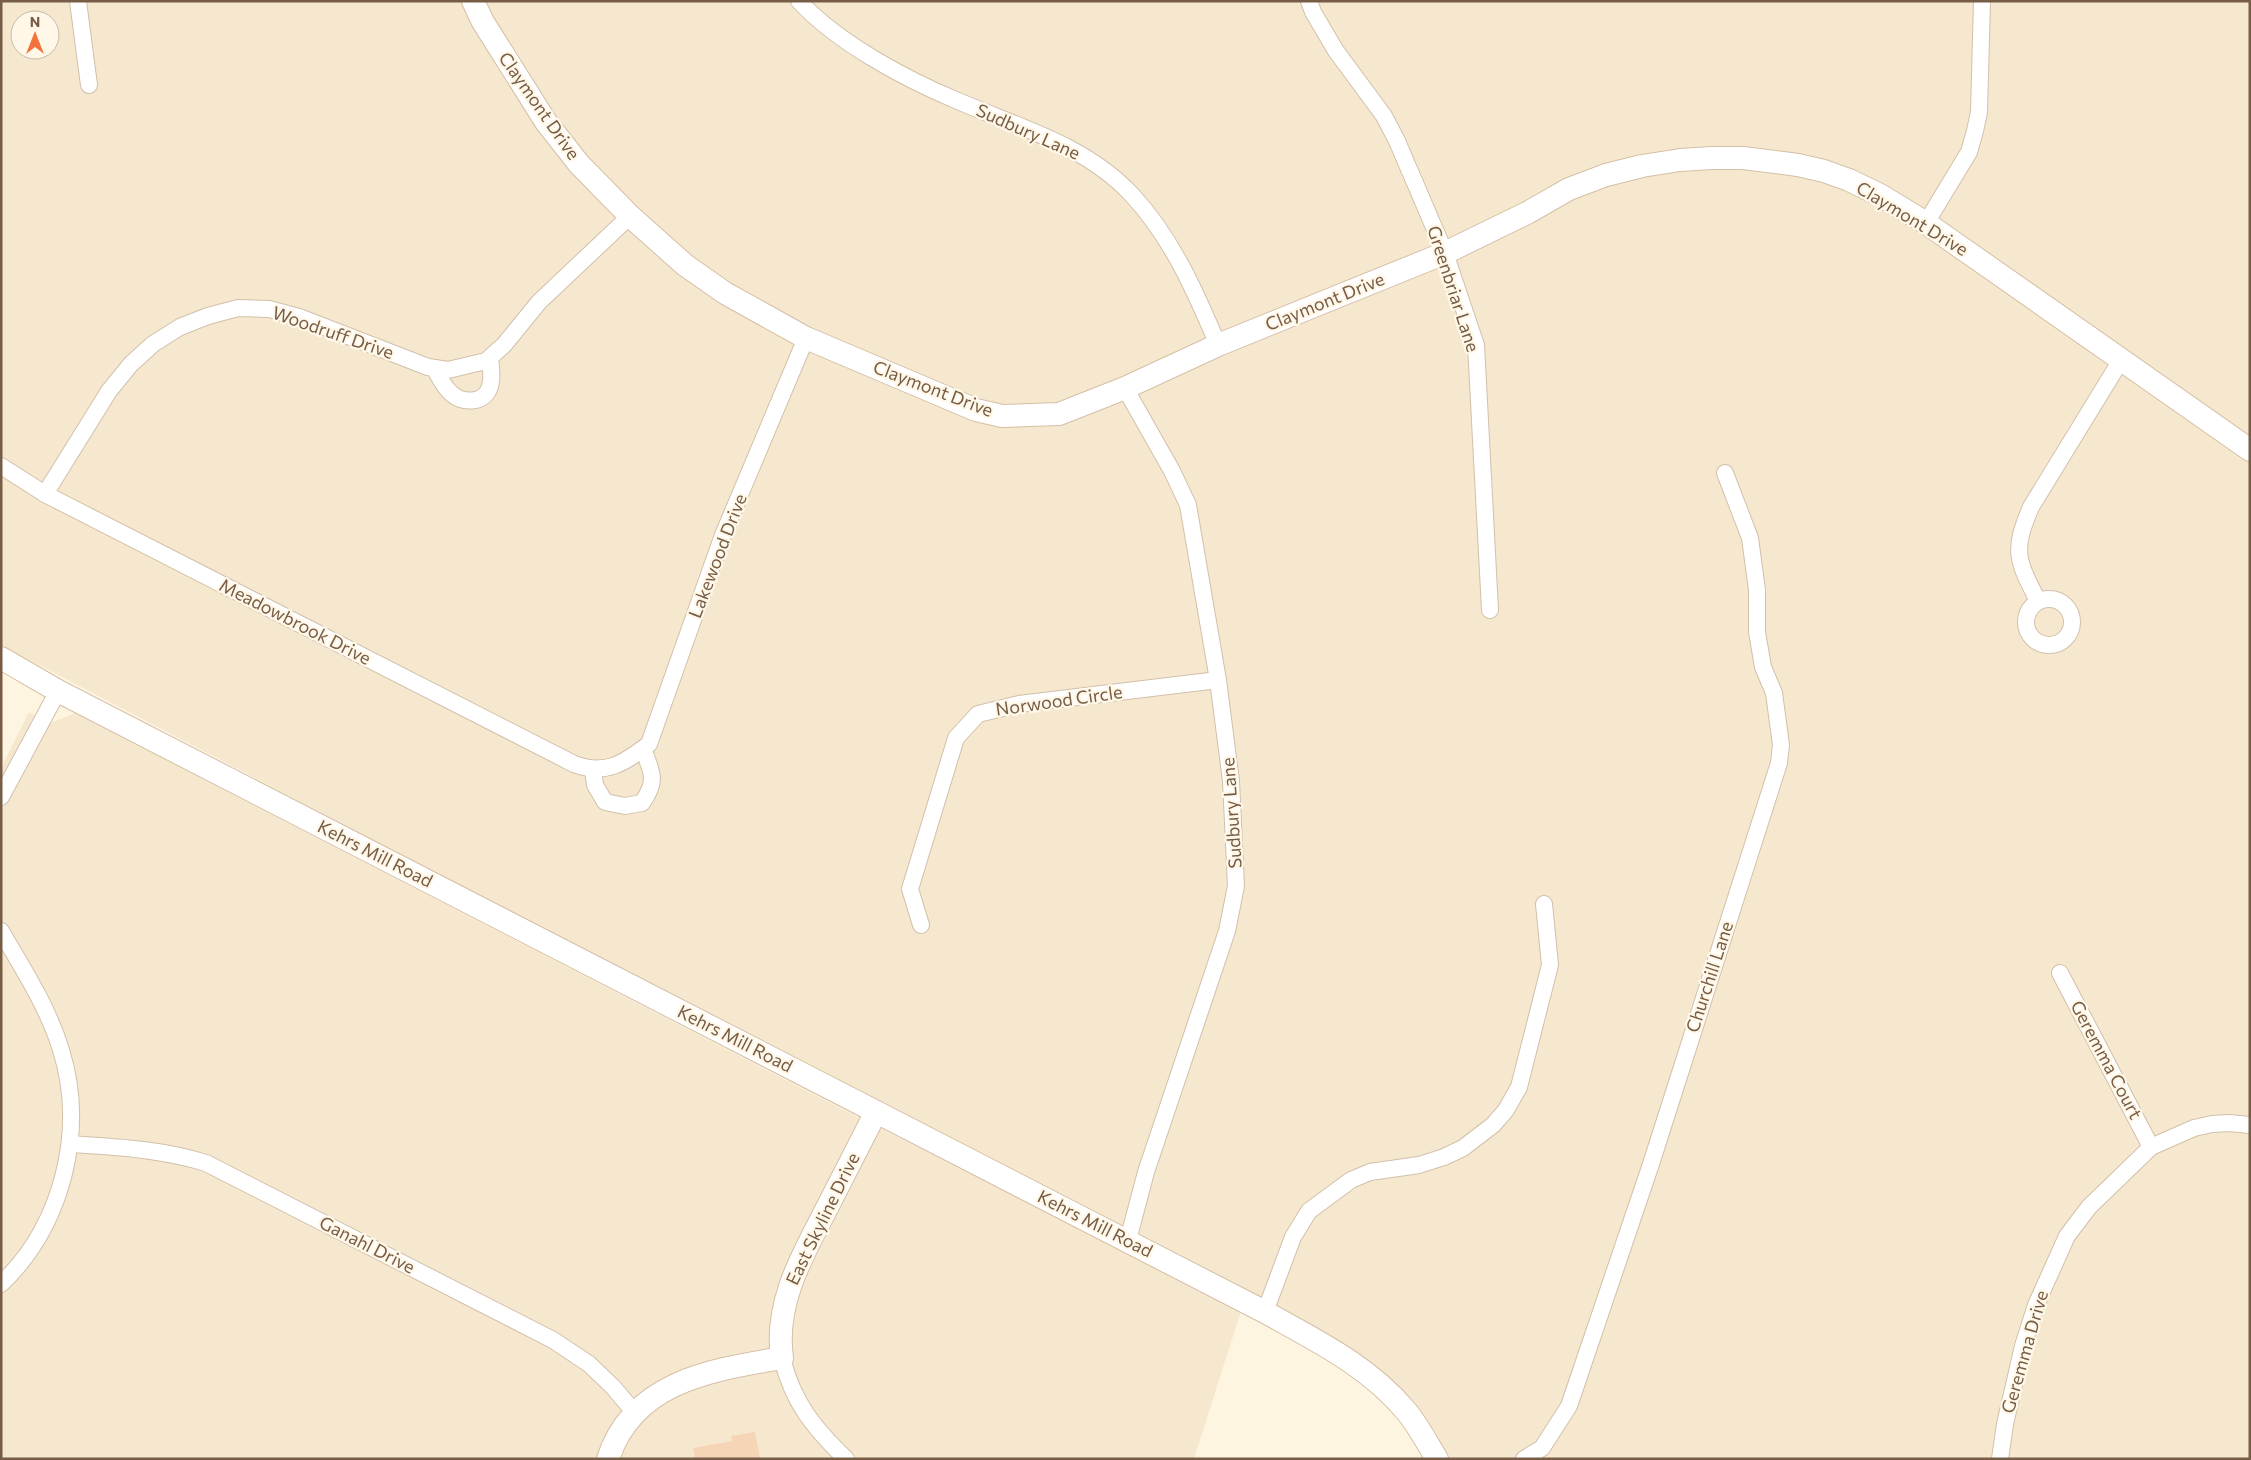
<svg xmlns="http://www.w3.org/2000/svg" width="2251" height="1460" font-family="Commissioner,sans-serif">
	<rect width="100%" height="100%" fill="#fef5e1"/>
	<g fill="#f6e8cf" fill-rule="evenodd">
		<path d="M1,1H2250V1459H1450L1436,1436L1245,1293L1097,1212L612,965L1,645ZM20,20H50V50H20Z"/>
		<path d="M29,712L50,723L75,713L844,1110L1241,1311L1194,1459H1V768Z"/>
	</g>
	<path fill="#f6d5b6" d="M755,1432L760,1459H695L693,1448L732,1441L731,1436Z"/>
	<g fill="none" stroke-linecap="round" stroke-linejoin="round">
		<g stroke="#d2c0aa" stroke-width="18">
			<g id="street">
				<path d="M78,1L89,85"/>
				<path d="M799,1C838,43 905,79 958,101C1018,127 1086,145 1132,195C1172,238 1196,293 1218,345"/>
				<path d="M1309,1L1313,12L1336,51L1384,116L1397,141L1445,253L1476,345L1490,610"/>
				<path d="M1926,223L1969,152L1975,131L1979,112L1982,1"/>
				<path d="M434,368C439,376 444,388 452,394C462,403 483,404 489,389C493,380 491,367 490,358"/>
				<path d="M1125,388L1172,471L1188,505L1218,680L1231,781L1236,886L1227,931L1146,1172L1128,1240"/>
				<path d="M1,466L45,494L574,764C606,776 624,763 649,744L723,535L806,338"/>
				<path d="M45,494L109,391L131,364L153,344L180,327L208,316L238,308L269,309L299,317L428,367L448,370L486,361L504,345L539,302L630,216"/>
				<circle cx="2049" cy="622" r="23"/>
				<path d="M2038,601C2017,560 2012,551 2031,507L2121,360"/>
				<path d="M593,769L595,785L605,802L625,806L642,803C658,781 652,772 643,749"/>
				<path d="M1,797L58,691"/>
				<path d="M921,925L910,889L956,738L978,714L1019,704L1218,680"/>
				<path d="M1,931C23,969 48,1007 61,1050C86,1130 63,1225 1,1284"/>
				<path d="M2060,973L2151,1147"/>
				<path d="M70,1144C116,1147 161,1149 206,1163L553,1340L589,1364L613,1387L635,1413"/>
				<path d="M1265,1312L1293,1237L1309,1211L1351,1180L1370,1172L1419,1165L1444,1157L1463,1148L1493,1125L1506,1110L1519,1087L1550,965L1544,904"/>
				<path d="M782,1358C793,1403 814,1428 846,1459"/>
				<path d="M1524,1459L1542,1448L1569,1406L1651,1164L1779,763L1781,745L1774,693L1763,667L1757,632V590L1750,538L1725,473"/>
				<path d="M2000,1459L2005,1424L2023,1346L2036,1305L2067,1236L2089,1207L2151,1147L2194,1128L2212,1124L2229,1123L2250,1125"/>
			</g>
		</g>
		<g stroke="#d5bfa6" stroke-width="24">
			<g id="secondary">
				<path d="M473,1L483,22L546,122L579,164L630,216L685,265L725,293L806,338L976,410L1002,416L1059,414L1125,388L1218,345L1445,253L1527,213L1569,189L1606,175L1642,166L1680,160L1712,158H1743L1798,165L1824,171L1849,180L1880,195L1926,223L2250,450"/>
				<path d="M1,658L58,691L1265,1312C1315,1340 1369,1366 1406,1411C1418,1425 1427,1443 1437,1459"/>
				<path d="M608,1459C633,1381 712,1370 782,1358C774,1301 804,1253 829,1204C845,1173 860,1143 876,1112"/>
			</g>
		</g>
		<use href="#street" stroke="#fff" stroke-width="16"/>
		<use href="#secondary" stroke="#fff" stroke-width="22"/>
	</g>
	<g text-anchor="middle" stroke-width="4.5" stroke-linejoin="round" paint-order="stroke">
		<g font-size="18" fill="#775c46" stroke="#fff8e9">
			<text transform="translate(539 106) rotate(55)" y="6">Claymont Drive</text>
			<text transform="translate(1028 132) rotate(24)" y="6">Sudbury Lane</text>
			<text transform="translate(1912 219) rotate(31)" y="6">Claymont Drive</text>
			<text transform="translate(1453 289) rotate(72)" y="6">Greenbriar Lane</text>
			<text transform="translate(1325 302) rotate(-22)" y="6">Claymont Drive</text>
			<text transform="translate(333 333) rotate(19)" y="6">Woodruff Drive</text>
			<text transform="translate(933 389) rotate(21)" y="6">Claymont Drive</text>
			<text transform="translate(718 556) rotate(-69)" y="6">Lakewood Drive</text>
			<text transform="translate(295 622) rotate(27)" y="6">Meadowbrook Drive</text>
			<text transform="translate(1059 701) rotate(-8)" y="6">Norwood Circle</text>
			<text transform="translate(1232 813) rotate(-94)" y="6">Sudbury Lane</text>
			<text transform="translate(375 854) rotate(27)" y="6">Kehrs Mill Road</text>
			<text transform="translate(1710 977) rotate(-72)" y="6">Churchill Lane</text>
			<text transform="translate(735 1039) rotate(27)" y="6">Kehrs Mill Road</text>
			<text transform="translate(2106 1060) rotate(62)" y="6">Geremma Court</text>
			<text transform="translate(823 1219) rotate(-64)" y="6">East Skyline Drive</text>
			<text transform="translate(1095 1224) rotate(27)" y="6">Kehrs Mill Road</text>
			<text transform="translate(367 1245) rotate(27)" y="6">Ganahl Drive</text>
			<text transform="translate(2025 1352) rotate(-74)" y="6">Geremma Drive</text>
		</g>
	</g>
	<rect width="2251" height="1460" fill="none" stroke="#775c46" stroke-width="5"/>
	<g transform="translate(35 35)"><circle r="24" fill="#fff8e9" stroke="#c9baa8"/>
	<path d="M0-4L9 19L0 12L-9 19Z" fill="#f2743c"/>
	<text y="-8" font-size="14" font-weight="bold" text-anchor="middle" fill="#775c46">N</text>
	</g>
</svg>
